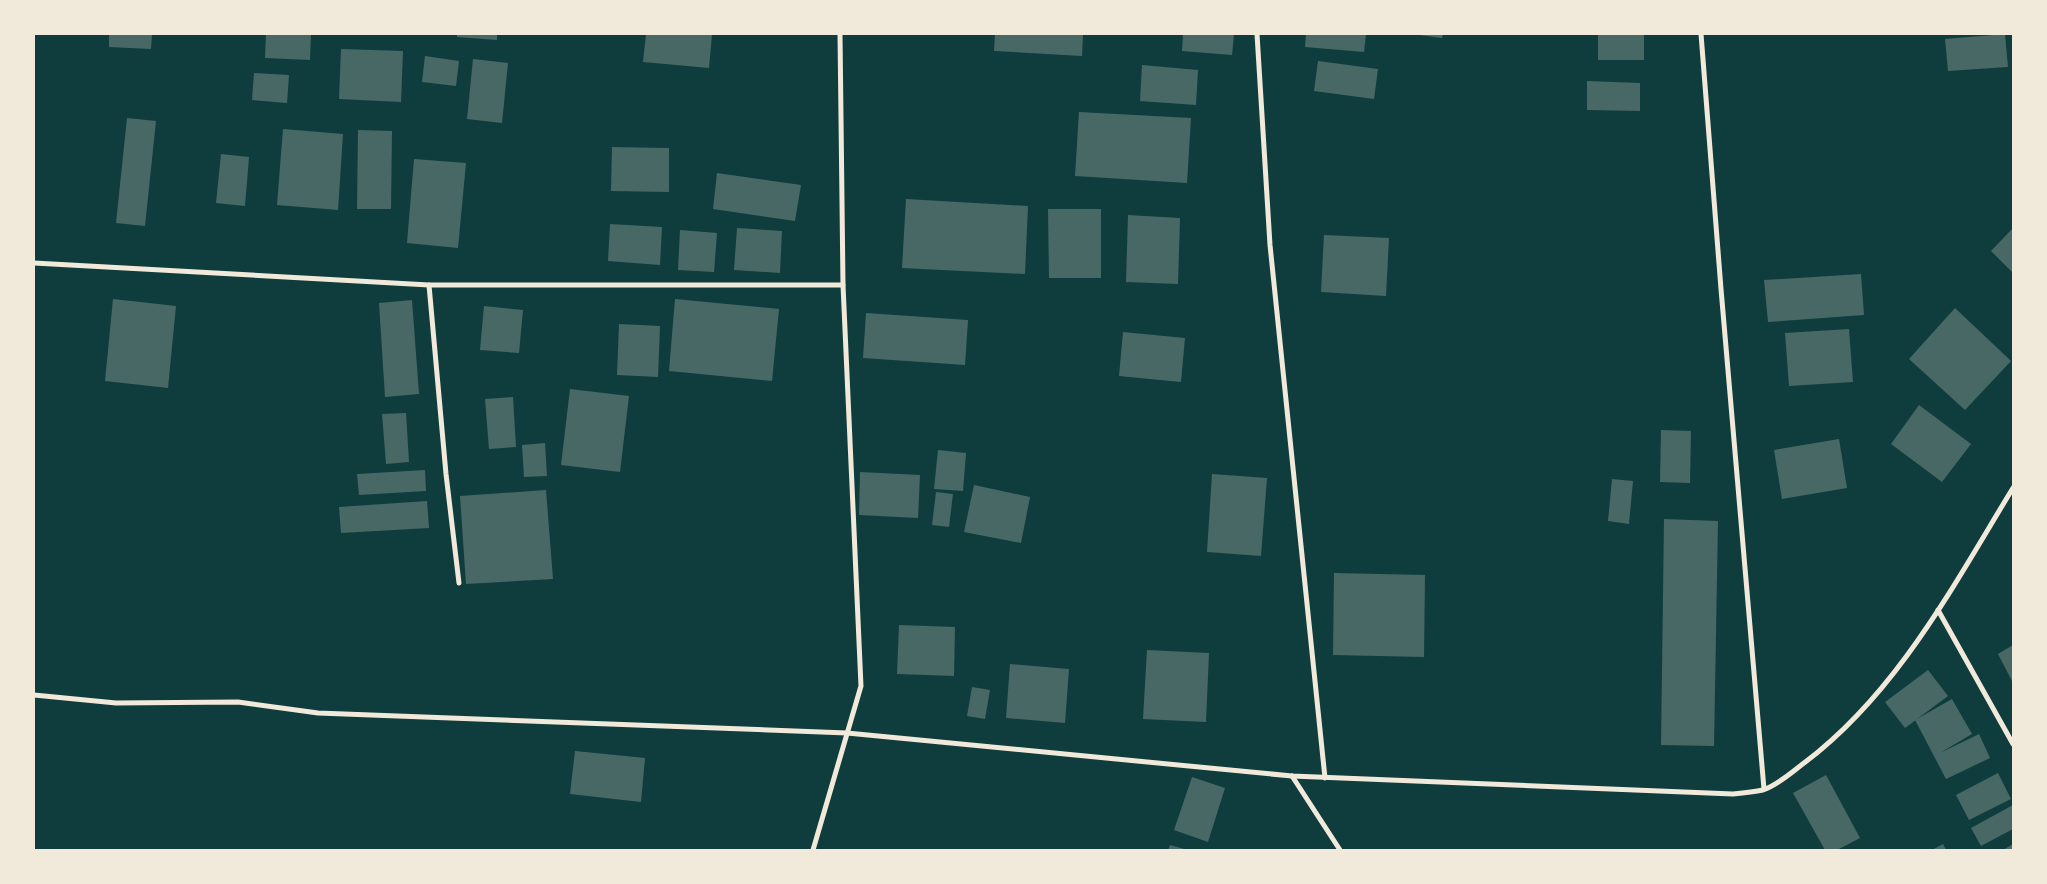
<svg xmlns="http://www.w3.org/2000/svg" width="2047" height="884" font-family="'Open Sans',sans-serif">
	<rect width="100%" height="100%" fill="#0f3d3e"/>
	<g fill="#486865">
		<path d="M109,34H152L151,49L109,47Z"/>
		<path d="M266,34H311L310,60L265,58Z"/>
		<path d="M457,34H497V40L457,37Z"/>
		<path d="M646,34H712L709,68L643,62Z"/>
		<path d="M995,34H1083L1082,56L994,51Z"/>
		<path d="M1183,34H1234L1232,55L1182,51Z"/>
		<path d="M1306,34H1366L1364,52L1305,47Z"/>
		<path d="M1412,34H1443L1442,38Z"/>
		<rect x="1598" y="34" width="46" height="26"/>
		<path d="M2005,34L2008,67L1948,71L1945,39Z"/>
		<path d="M341,49L403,51L401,102L339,99Z"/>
		<path d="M425,56L459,61L456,86L422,82Z"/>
		<path d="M473,59L508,63L502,123L467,119Z"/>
		<path d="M1318,61L1378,69L1374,99L1314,91Z"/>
		<path d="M1142,65L1198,70L1196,105L1140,101Z"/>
		<path d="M254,73L289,75L287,103L252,100Z"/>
		<path d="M1587,81L1640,83V111L1587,110Z"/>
		<path d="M1079,112L1191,118L1187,183L1075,176Z"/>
		<path d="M127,118L156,121L145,226L116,223Z"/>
		<path d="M283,129L343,134L338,210L277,205Z"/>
		<path d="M358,130L392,131L391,209H357Z"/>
		<path d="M612,147L669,148V192L611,191Z"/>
		<path d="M221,154L249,157L245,206L216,203Z"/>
		<path d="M414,159L466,163L458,248L407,243Z"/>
		<path d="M717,173L801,185L795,221L713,209Z"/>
		<path d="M906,199L1028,206L1025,274L902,268Z"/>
		<path d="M1048,209H1101V278H1049Z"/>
		<path d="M1128,215L1180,218L1178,284L1126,282Z"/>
		<path d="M610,224L662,227L660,265L608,261Z"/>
		<path d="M737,228L782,231L780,273L734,270Z"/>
		<path d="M2013,228V273L1991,251Z"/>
		<path d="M680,230L717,233L714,272L678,270Z"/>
		<path d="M1324,235L1389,238L1386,296L1321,292Z"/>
		<path d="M1861,274L1864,315L1768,322L1764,280Z"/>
		<path d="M113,299L176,306L168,388L105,381Z"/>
		<path d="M675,299L779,309L772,381L669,371Z"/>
		<path d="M412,300L419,394L385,397L379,303Z"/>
		<path d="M484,306L523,310L519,353L480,350Z"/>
		<path d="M1955,308L2011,361L1965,410L1909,359Z"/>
		<path d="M866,313L968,320L965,365L863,358Z"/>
		<path d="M619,324L660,326L658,377L617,375Z"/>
		<path d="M1849,329L1853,382L1789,386L1785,333Z"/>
		<path d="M1123,332L1185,338L1181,382L1119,376Z"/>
		<path d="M570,389L629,396L620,472L561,465Z"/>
		<path d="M513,397L516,447L489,449L485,399Z"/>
		<path d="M1919,405L1971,444L1942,482L1891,444Z"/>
		<path d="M406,413L409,462L386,464L382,414Z"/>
		<path d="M1661,430L1691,431L1690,483L1660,482Z"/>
		<path d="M1839,439L1847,488L1782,499L1774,450Z"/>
		<path d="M545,443L547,476L524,477L522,445Z"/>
		<path d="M938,450L966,453L963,491L934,489Z"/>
		<path d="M425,470L426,491L359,495L357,474Z"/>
		<path d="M860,472L920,475L918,518L859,515Z"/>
		<path d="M1212,474L1267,478L1261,556L1207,552Z"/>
		<path d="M1612,479L1633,481L1629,524L1608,521Z"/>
		<path d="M974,485L1030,497L1021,543L964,532Z"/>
		<path d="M546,490L553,579L466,584L460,496Z"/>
		<path d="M936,492L953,494L949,527L932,525Z"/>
		<path d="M427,501L429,528L341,533L339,507Z"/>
		<path d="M1664,519L1718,521L1714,746L1661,745Z"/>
		<path d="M1334,573L1425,575L1424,657L1333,655Z"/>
		<path d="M899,625L955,627L954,676L897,674Z"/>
		<path d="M2013,645V683L1998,654Z"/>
		<path d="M1147,650L1209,653L1206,722L1143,719Z"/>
		<path d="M1010,664L1069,669L1065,723L1006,718Z"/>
		<path d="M1928,670L1948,696L1905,728L1885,702Z"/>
		<path d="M972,687L990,690L985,719L967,716Z"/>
		<path d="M1952,699L1972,734L1940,753L1979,734L1990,758L1946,779L1915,720Z"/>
		<path d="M575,751L645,758L641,802L570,794Z"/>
		<path d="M1998,773L2011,799L1969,820L1956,795Z"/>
		<path d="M1826,775L1860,838L1837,850H1825L1793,793Z"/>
		<path d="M1192,777L1225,788L1208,842L1174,830Z"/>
		<path d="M2013,805V829L1981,846L1971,828Z"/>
		<path d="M1943,844L1946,850H1932Z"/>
		<path d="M2013,844V850H2003Z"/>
		<path d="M1170,845L1188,850H1168Z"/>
	</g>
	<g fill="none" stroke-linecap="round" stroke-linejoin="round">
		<g stroke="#f1e9da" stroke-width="5">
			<path d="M1257,34L1270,245L1325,778"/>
			<path d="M1701,34L1721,289L1764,789"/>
			<path d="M34,263L429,285H843"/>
			<path d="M429,285L446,474L459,583"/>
			<path d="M1938,610L2013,744"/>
			<path d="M34,695L116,703L238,702L318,713L847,733L1292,776L1733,794C1743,793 1753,792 1763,790C1778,785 1792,772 1804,763C1897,693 1953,586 2013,488"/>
			<path d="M1292,776L1340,850"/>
			<path d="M813,850L861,686L843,285L840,34"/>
		</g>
	</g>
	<rect width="2047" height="884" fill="none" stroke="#f1e9da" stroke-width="70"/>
</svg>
